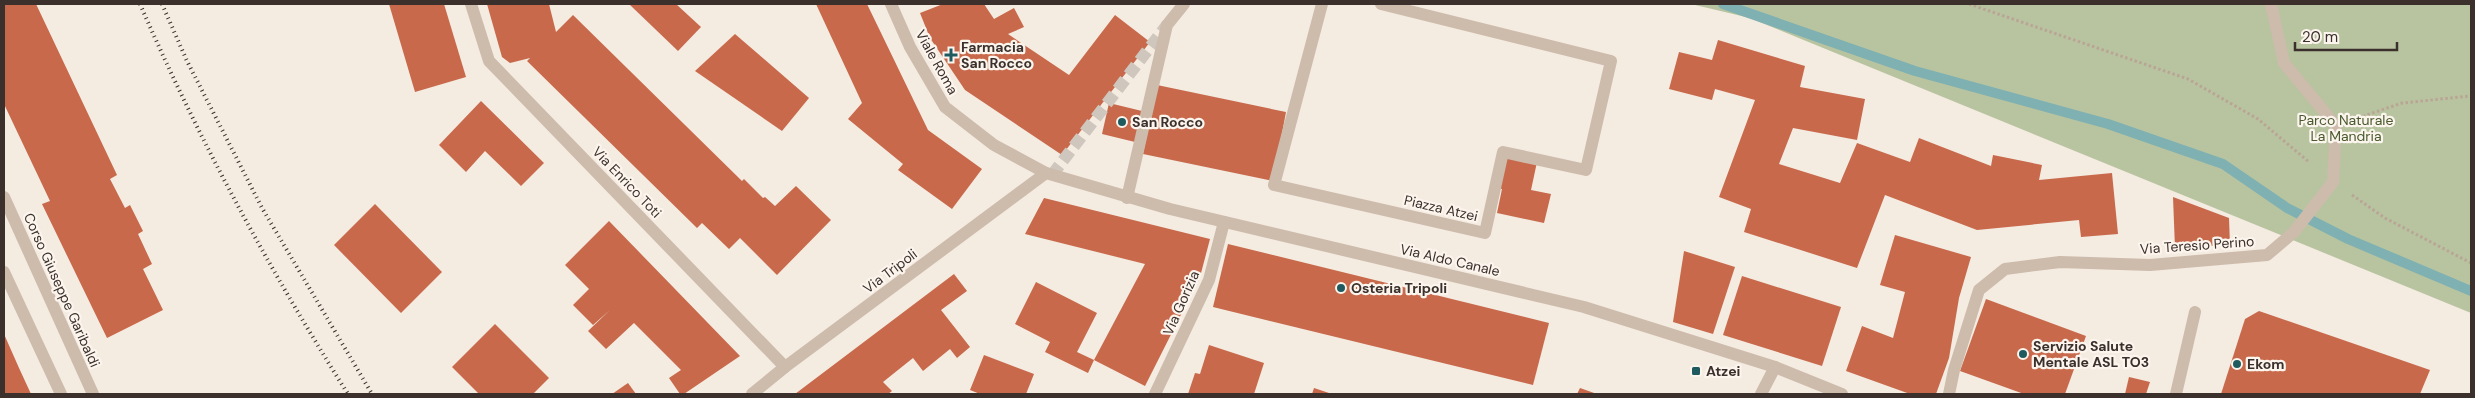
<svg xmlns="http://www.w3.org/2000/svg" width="2475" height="398" font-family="'DM Sans',sans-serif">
	<rect width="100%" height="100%" fill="#f4ebe1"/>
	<path fill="#b8c4a0" d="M1691,4H2471V313L1750,18Z"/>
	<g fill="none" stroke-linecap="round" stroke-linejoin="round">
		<path stroke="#7fb0b2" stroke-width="10" d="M1723,4L1915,71L2108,124L2223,164L2287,208L2348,239L2471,291"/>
	</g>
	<g fill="#c8694b">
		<path d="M4,4H36L117,175L110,179L125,208L130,205L143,231L138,234L152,264L143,269L163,310L107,338L42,204L50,201L4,104Z"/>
		<path d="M389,4H444L466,77L415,92Z"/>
		<path d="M487,4H549L556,32L573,15L742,181L744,179L763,198L765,197L775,206L796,186L831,220L777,275L740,238L729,249L702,223L697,228L527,61L530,58L510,63L502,57Z"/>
		<path d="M629,4H676L701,27L678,51Z"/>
		<path d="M816,4H867L928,130L982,169L952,209L898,170L903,164L848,119L862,103Z"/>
		<path d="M943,4H984L994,19L1014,8L1024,27L1008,34L1069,75L1115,15L1150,42L1062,155L965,90L930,38L920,13Z"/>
		<path d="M735,34L809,98L782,131L695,71Z"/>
		<path d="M1718,40L1805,66L1800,87L1865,99L1857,140L1793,128L1779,164L1840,183L1857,143L1910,162L1919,138L1991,166L1993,155L2042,165L2039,180L2112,173L2118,234L2081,237L2079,220L1977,230L1885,195L1857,268L1744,232L1751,209L1719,197L1755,100L1715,89L1712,100L1669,89L1679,52L1712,60Z"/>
		<path d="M1157,85L1286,112L1273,181L1143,154Z"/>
		<path d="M481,101L544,163L521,186L485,151L466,172L439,145Z"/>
		<path d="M1109,103L1142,111L1135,142L1102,134Z"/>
		<path d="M1504,156L1537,162L1531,190L1551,194L1544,223L1497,213L1502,189L1496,188Z"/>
		<path d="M2173,197L2229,218L2230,245L2175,248Z"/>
		<path d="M1044,198L1210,239L1200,277L1145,386L1094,360L1145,264L1025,234Z"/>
		<path d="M375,204L442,272L401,313L334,245Z"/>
		<path d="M609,221L740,356L684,394H680L669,378L681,370L634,323L606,349L588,331L610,310L593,325L573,305L589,289L565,265Z"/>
		<path d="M1895,235L1971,257L1959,298L1949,358L1936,394H1910L1846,371L1862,326L1893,338L1905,292L1880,285Z"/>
		<path d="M1228,244L1549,323L1533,385L1213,307Z"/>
		<path d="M1684,251L1735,267L1713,334L1673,322Z"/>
		<path d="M954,274L967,291L941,310L970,347L957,358L950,349L923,371L913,358L883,382L892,391L888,394H795Z"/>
		<path d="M1742,276L1841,307L1822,366L1723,335Z"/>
		<path d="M1036,282L1097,313L1077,352L1094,360L1088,373L1045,352L1050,342L1015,324Z"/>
		<path d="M1986,299L2086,336L2065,394H2024L1960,371Z"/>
		<path d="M2259,311L2430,370L2420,394H2221L2245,319Z"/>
		<path d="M495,324L549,378L533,394H479L452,367Z"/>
		<path d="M4,334L19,368L31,394H4Z"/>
		<path d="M1209,345L1264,363L1254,394H1188L1195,373L1200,374Z"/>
		<path d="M984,355L1034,374L1026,394H980L970,390Z"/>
		<path d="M2129,377L2150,382L2146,394H2125Z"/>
		<path d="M628,383L636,394H612Z"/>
		<path d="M1314,388L1332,394H1312Z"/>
		<path d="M1580,388L1597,394H1577Z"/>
	</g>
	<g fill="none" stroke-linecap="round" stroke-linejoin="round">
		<path stroke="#cfc6bd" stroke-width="12" stroke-dasharray="12 6" stroke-linecap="butt" d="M1052,175L1167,25"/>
		<g stroke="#b9a596" stroke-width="3" stroke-dasharray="2.5 2.5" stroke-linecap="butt">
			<path d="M1969,4L2188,79L2258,119L2309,162"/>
			<path d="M2358,118L2402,103L2471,96"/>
			<path d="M2352,195L2385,218L2471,263"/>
		</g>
		<g stroke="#cdbbac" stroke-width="12">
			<path d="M471,4L489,61L785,367"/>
			<path d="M891,4L910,47L945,107L994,145L1046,173L1170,209L1584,307L1775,367L1842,394"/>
			<path d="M1322,4L1274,185L1485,233L1503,152L1586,170L1611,61L1381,4"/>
			<path d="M4,197L93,394"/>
			<path d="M1127,198L1167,25L1184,4"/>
			<path d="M4,272L61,394"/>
			<path d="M752,394L785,367L1046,173"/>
			<path d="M1155,394L1209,280L1224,222"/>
			<path d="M1761,394L1775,367"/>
			<path d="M1949,394L1954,370L1979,290L2005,269L2060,262L2150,265L2267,255L2294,232L2333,182L2336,126L2284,63L2271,4"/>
			<path d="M2176,394L2195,312"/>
		</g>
		<g stroke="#3b302b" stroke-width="4" stroke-dasharray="1 4" stroke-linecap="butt">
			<path d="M140,4C199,140 269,269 348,394"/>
			<path d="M162,4L187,61L262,208L372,394"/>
		</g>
	</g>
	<g fill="#1f5a5e" stroke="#fbf5ee" stroke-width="2">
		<path d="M948.5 47.5h5v5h5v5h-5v5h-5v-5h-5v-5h5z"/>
		<circle cx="1122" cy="122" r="5"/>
		<circle cx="1341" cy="288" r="5"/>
		<circle cx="2023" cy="354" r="5"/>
		<circle cx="2237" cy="364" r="5"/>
		<rect x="1691" y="366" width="10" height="10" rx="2.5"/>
	</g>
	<g text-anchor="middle" stroke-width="4.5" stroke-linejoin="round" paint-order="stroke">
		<g font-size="14" font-weight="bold" fill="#3b302b" stroke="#fbf5ee" text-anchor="start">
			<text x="961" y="52">Farmacia<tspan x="961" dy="16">San Rocco</tspan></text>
			<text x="1132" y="127">San Rocco</text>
			<text x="1351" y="293">Osteria Tripoli</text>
			<text x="2033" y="351">Servizio Salute<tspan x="2033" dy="16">Mentale ASL TO3</tspan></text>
			<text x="2247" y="369">Ekom</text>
			<text x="1706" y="376">Atzei</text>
		</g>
		<g font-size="14" fill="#3b302b" stroke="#fbf5ee">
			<text transform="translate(937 62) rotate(61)" y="5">Viale Roma</text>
			<text transform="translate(627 182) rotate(46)" y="5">Via Enrico Toti</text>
			<text transform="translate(1441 208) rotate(13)" y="5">Piazza Atzei</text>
			<text transform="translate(2197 245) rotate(-4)" y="5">Via Teresio Perino</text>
			<text transform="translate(1450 260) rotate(13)" y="5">Via Aldo Canale</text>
			<text transform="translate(890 271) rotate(-37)" y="5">Via Tripoli</text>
			<text transform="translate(62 290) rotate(66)" y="5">Corso Giuseppe Garibaldi</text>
			<text transform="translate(1181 303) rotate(-66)" y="5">Via Gorizia</text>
		</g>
		<g font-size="14" fill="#4a5a2e" stroke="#fbf5ee">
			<text x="2346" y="125">Parco Naturale<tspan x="2346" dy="16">La Mandria</tspan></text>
		</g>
	</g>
	<rect width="2475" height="398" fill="none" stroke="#3b302b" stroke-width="10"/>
	<path d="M2295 42v8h102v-8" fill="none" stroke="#3b302b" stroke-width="2.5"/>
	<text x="2302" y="42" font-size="15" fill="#3b302b" stroke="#fbf5ee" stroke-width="4" paint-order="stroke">20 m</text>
</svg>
